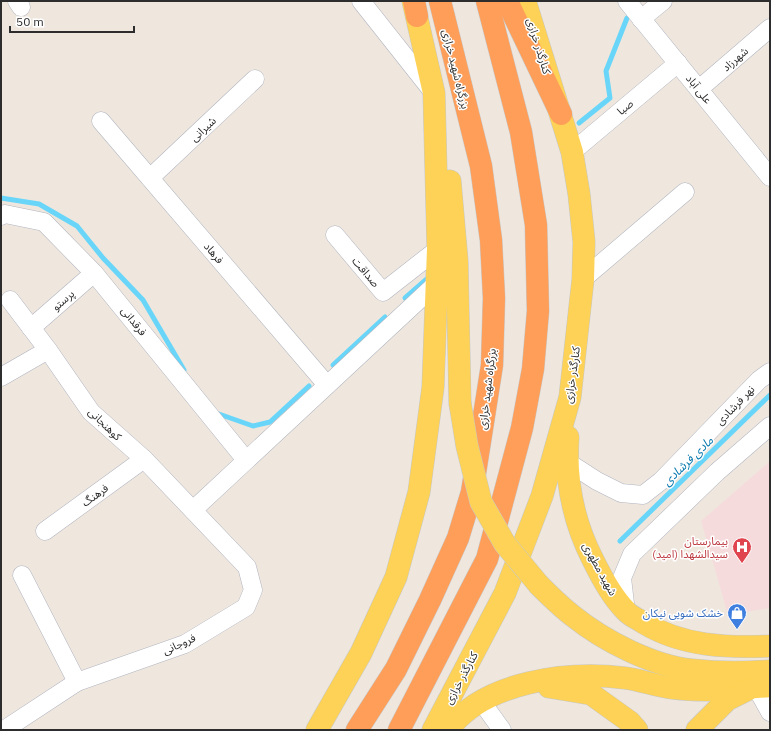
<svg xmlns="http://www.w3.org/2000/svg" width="771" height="731" font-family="'IBM Plex Sans','Noto Sans Arabic',sans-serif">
	<rect width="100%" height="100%" fill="#efe7de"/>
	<path fill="#f6dbdd" d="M770,461V608L728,615L701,521Z"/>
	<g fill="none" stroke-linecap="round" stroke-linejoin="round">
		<g stroke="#69d6f9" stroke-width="5">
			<path d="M579,123L610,98L606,71L627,18"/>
			<path d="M1,198L39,204L77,226L103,258L143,300L184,370"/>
			<path d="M405,298L428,278"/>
			<path d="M333,365L385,317"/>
			<path d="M216,413L253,426L270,422L309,386"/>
			<path d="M620,541L770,395"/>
		</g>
		<g stroke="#b2b5c1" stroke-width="19">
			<g id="minor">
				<path d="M17,1L21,7"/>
				<path d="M361,1L433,92"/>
				<path d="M627,1L770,177"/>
				<path d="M641,19L663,1"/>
				<path d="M699,89L770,28"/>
				<path d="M101,121L327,385"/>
				<path d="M572,152L678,63"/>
				<path d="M150,178L255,79"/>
				<path d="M1,216L5,214L44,222L94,273L246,460"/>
				<path d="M335,235L383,292L438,249"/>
				<path d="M583,279L685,192"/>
				<path d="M10,300L48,350"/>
				<path d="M31,328L94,273"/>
				<path d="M1,377L48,350L91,412L144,459L247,567L253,590L246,607L185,644L77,682L4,730"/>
				<path d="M566,461L597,481L621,493L643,495L661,481L759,380L770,372"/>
				<path d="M193,510L437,283"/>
				<path d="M45,531L144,459"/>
				<path d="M22,575L77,682"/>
				<path d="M626,612L622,578L632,554L717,472L770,426"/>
				<path d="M756,687L770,712"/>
				<path d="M481,701L502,730"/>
			</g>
		</g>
		<g stroke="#c8c8c8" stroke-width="23">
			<g id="major">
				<path d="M450,181L457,261L460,403"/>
				<path d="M568,437C565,481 573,521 593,560C602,578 612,597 626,611C630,616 638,619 644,623C682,646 726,648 770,646"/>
				<path d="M539,585C550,596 561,607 573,616C604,641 653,666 692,670C718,673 743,673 769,671"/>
				<path d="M549,687L591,694L630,722L637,730"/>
				<path d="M317,730L361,653L396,577L419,492L433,387L438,249L434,93L413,1"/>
				<path d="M433,730L505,593L542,496L570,397L583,279L584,242L579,194L572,152L525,1"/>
				<path d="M448,730C484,681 568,671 625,678C641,680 656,686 673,688C705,692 738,689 770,686"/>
				<path d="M697,730L727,700L747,690"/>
			</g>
		</g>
		<g stroke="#c8c8c8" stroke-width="23">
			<g id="highway">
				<path d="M414,1L417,16"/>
				<path d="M507,1L561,114"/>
				<path d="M357,730L396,669L430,600L458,538L472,492L492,365L494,298L491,240L481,166L440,1"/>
				<path d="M399,730L487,559L522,428L533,369L538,311L536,225L521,132L487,1"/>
			</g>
		</g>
		<use href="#minor" stroke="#fff" stroke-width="18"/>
		<use href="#major" stroke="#fdd256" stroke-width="22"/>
		<use href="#highway" stroke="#ff9e59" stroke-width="22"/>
		<g stroke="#c8c8c8" stroke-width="23" stroke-linecap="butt">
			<path id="major-bridge" d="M460,403L467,446L481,502L505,544L539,585"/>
		</g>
		<use href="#major-bridge" stroke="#fdd256" stroke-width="22"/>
	</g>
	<defs>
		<g id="hospital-pin" transform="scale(1)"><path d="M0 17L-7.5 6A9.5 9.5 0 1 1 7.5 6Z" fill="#e0444e" stroke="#fff"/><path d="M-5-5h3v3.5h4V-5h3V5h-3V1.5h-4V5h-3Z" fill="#fff"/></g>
		<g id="shop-pin" transform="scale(1)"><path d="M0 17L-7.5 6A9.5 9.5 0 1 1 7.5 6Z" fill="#3f7fe0" stroke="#fff"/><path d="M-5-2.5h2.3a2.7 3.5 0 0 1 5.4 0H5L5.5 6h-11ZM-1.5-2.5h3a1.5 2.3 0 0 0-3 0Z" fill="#fff"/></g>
	</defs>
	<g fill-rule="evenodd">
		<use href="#hospital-pin" x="742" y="547"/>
		<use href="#shop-pin" x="737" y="613"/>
	</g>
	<g text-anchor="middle" stroke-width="3" stroke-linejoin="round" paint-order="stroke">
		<g font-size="11" fill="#2d2d2d" stroke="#fff">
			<text transform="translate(539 46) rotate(73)" y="4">کنارگذر خرازی</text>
			<text transform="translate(735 59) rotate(-41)" y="4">شهرزاد</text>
			<text transform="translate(456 69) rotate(76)" y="4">بزرگراه شهید خرازی</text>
			<text transform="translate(699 89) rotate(51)" y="4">علی آباد</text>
			<text transform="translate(625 107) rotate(-40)" y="4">صبا</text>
			<text transform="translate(203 129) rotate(-43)" y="4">شیرانی</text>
			<text transform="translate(214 253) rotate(50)" y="4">فرهاد</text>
			<text transform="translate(366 272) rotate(50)" y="4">صداقت</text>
			<text transform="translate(63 300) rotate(-41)" y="4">پرستو</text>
			<text transform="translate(134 321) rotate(51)" y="4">فرقدانی</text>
			<text transform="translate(572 375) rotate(-82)" y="4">کنارگذر خرازی</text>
			<text transform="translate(487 389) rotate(-83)" y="4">بزرگراه شهید خرازی</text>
			<text transform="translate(735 405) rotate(-46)" y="4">نهر فرشادی</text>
			<text transform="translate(105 424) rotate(44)" y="4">کوهنجانی</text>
			<text transform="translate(95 495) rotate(-36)" y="4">فرهنگ</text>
			<text transform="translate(600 569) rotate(61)" y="4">شهید مطهری</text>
			<text transform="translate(179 644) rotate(-24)" y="4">فروجانی</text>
			<text transform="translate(461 678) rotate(-62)" y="4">کنارگذر خرازی</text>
		</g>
		<g font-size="11" fill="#be3a42" stroke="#fff" text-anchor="end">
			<text x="728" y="545">بیمارستان<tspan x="728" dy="13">سیدالشهدا (امید)</tspan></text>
		</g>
		<g font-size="11" fill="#366cbe" stroke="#fff" text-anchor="end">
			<text x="723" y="617">خشک شویی نیکان</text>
		</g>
		<g font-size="12" font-style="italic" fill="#0275ac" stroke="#fff">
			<text transform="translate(688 461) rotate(-44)" y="4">مادی فرشادی</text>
		</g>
	</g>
	<rect width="771" height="731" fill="none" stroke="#2d2d2d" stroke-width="4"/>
	<path d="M10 26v6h124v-6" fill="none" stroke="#2d2d2d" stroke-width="2"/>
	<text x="16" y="26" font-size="12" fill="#2d2d2d" stroke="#ffffff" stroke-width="3" paint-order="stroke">50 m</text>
</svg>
